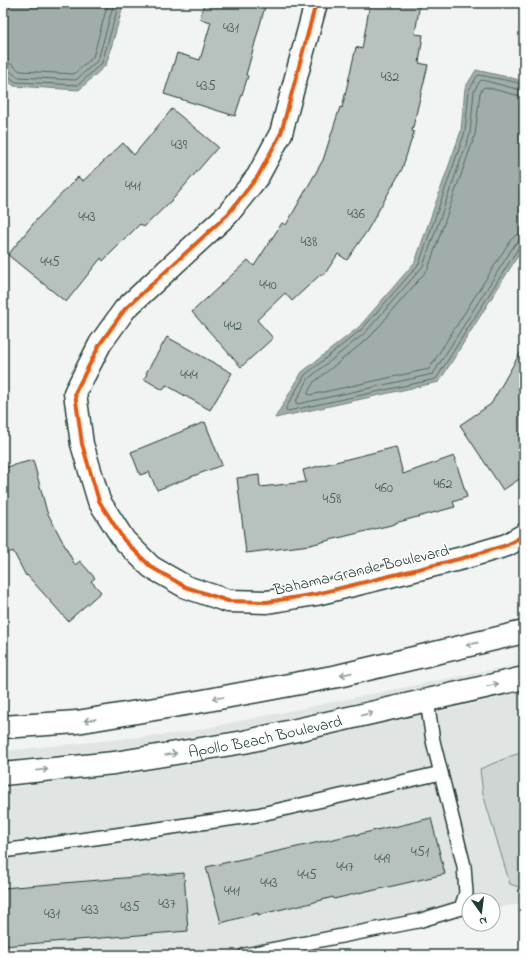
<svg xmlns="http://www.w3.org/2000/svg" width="527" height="958" font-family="'Indie Flower',sans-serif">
	<rect width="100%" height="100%" fill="#f2f3f3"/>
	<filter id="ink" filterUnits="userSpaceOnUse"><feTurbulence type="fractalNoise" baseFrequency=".025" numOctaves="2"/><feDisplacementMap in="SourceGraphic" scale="8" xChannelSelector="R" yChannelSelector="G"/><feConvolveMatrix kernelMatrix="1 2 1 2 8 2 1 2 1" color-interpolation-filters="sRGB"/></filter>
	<g filter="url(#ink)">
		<g fill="#e0e4e3">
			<path d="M524,663L449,682L241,729L112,750L3,760V751L182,733Z"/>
			<path d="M524,692V752L511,756L483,794L510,884L524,889V903L493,909V900H469V915L354,939L272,955H3V788L117,776L246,755Z"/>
		</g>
		<path fill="#ced5d3" stroke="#768984" d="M524,752V889L510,884L483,794L480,769L511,756Z"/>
		<g fill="#a1adaa" stroke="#6d807b">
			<path d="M3,3H124L106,65L79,90L14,86L3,77Z"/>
			<path d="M476,70L516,79L524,83V246L439,382L275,418L302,372L359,327L415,262L461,131L465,88Z"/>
		</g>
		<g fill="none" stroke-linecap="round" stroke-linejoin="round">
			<g stroke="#536a63" stroke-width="1">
				<path d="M3,63L11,64L20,71L74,74L93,57L108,3"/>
				<path d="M3,69L8,70L18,77L76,80L98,60L114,3"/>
				<path d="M3,74L7,75L16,82L78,85L102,63L119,3"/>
				<path d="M524,86L515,82L479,75L477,76L469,90L465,132L419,264L362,329L305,375L286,408V410L288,411L436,379L519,247L524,245"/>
				<path d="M524,91L482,80L480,81L474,91L470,134L423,266L365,333L309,378L296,401V403L298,404L433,374L515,244L519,241L524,240"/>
				<path d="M524,97L485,87L483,88L480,93L475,135L428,269L370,337L314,382L308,392V394L310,395L429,369L510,241L516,235L524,234"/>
			</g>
		</g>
		<g fill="#b7c1bd" stroke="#1f3d34">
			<path d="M204,3H266L246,75L248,76L235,116L164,94L177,53L200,60L211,22L200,19Z"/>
			<path d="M370,3H420L415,34L423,35L419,63L428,65L412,131L414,132L402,169L367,231L347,260L338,254L324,275L321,274L292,301L285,293L257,320L273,338L241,367L192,312L248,260L254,266L282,223L286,225L323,160L340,107L342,108L356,47L362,49Z"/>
			<path d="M172,109L218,147L174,198L144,227L140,224L103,261L101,258L66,302L8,255L37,219L78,177L83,181L123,143L134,155Z"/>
			<path d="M167,337L232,373L210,410L166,385L163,390L144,379L147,374L146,373Z"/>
			<path d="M524,346V476L503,490L460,425L491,404Z"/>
			<path d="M205,422L222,465L157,490L149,472L140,475L131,452Z"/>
			<path d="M396,447L403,474L454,456L467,497L453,502L455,507L395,523V524L310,545L246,553L237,478L259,475L260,487L306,482L303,470Z"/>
			<path d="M33,460L47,512L75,565L80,561L95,578L91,581L101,592L68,621L27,575L26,576L13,551L3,556V468Z"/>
			<path d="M431,818L445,874L371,891V890L334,899L333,897L296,907L295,906L258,915V913L221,923L206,867L356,834V835L393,826L394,827Z"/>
			<path d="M184,873L188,931L3,946V888Z"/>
		</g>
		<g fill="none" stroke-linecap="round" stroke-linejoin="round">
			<g stroke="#1f3d34" stroke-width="16">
				<g id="service">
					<path d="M3,851L257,815L441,773"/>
					<path d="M245,955L418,921L461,908L466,893L464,866L433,741L427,701"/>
				</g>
			</g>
			<g stroke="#1f3d34" stroke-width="25">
				<path id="minor" d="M316,3L281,133L258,176L228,214L125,309L100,344L75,393L82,444L99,501L124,540L151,567L186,587L228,601L267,602L316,594L463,558L507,545L524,535"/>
			</g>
			<g stroke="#1f3d34" stroke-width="25">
				<g id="secondary">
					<path d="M3,727L77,722L203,701L338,676L524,632"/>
					<path id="s1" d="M3,774L114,763L244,742L524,678"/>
				</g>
			</g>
			<use href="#service" stroke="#fff" stroke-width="13"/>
			<use href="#minor" stroke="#fff" stroke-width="22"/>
			<use href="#secondary" stroke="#fff" stroke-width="22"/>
			<g stroke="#fff" stroke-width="6">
				<path id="cycleway" d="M316,3L281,133L258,176L228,214L125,309L100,344L75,393L82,444L99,501L124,540L151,567L186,587L228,601L267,602L316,594L463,558L507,545L524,535"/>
			</g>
			<use href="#cycleway" stroke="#e8590c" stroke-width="4"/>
		</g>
		<defs><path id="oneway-shaft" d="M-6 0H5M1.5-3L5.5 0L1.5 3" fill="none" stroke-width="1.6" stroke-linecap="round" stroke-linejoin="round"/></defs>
		<g stroke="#8f9e9a">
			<use href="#oneway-shaft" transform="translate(472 644) rotate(167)"/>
			<use href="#oneway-shaft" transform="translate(346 674) rotate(167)"/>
			<use href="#oneway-shaft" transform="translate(493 685) rotate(-13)"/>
			<use href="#oneway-shaft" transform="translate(218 698) rotate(170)"/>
			<use href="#oneway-shaft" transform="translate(367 714) rotate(-13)"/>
			<use href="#oneway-shaft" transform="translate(90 720) rotate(171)"/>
			<use href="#oneway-shaft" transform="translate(171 754) rotate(-9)"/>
			<use href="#oneway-shaft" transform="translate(42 770) rotate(-6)"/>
		</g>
	</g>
	<g text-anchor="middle" stroke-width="3" stroke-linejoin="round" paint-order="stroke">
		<g font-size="14" fill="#455e56">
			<text x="231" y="32">431</text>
			<text x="390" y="81">432</text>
			<text x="206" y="90">435</text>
			<text x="179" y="149">439</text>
			<text x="133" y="190">441</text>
			<text x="356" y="218">436</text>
			<text x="87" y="221">443</text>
			<text x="309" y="246">438</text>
			<text x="50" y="266">445</text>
			<text x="268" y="289">440</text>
			<text x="233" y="330">442</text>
			<text x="189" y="379">444</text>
			<text x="443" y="488">462</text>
			<text x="384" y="492">460</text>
			<text x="332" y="503">458</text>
			<text x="420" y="856">451</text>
			<text x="382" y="863">449</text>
			<text x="345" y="871">447</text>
			<text x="307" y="879">445</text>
			<text x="269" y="887">443</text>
			<text x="232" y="895">441</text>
			<text x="167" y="908">437</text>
			<text x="130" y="911">435</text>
			<text x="90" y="914">433</text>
			<text x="52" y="918">431</text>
		</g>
		<g font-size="16" fill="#1f3d34" stroke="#fff">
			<text transform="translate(361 569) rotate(-13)" y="6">Bahama Grande Boulevard</text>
			<text dy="6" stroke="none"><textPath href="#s1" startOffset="265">Apollo Beach Boulevard</textPath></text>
		</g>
	</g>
	<rect width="527" height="958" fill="none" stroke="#fff" stroke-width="16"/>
	<rect x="8" y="8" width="511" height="942" fill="none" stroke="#1f3d34" stroke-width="1.5" filter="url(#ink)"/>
	<g transform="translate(481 912) rotate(166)"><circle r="19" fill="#ffffff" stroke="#a5b1ae"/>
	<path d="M0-3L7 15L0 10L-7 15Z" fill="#1f3d34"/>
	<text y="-6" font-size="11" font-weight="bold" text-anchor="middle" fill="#1f3d34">N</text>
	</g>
</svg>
